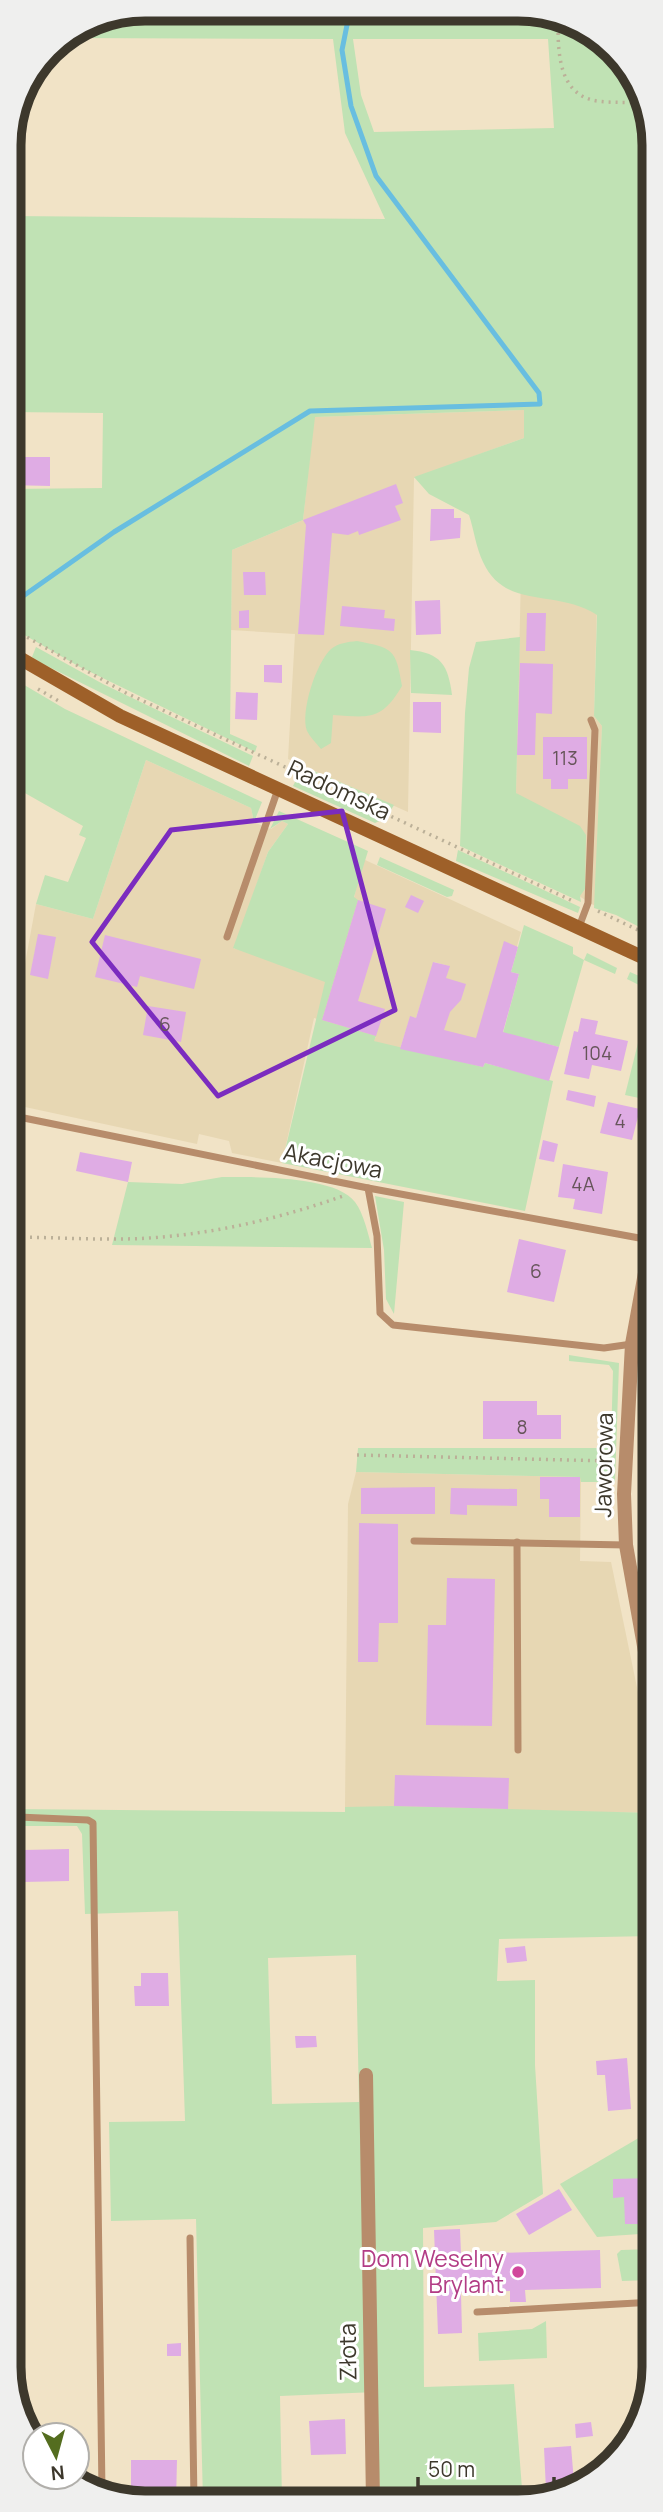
<svg xmlns="http://www.w3.org/2000/svg" width="663" height="2512" font-family="Manrope,sans-serif">
	<rect width="100%" height="100%" fill="#f1e3c6"/>
	<g fill="#e7d7b3">
		<path d="M524,410V438L414,478L408,812L288,759L295,634L231,630L232,550L303,520L314,417Z"/>
		<path d="M523,487L600,489L594,716L602,726L595,906L579,896L516,793Z"/>
		<path d="M146,760L251,808L254,822L265,827L271,829L282,821L288,824L268,852L234,949L354,898L363,859L521,932L483,1067L424,1055L449,966L434,962L416,1018L410,1017L400,1049L373,1041L376,1037L314,1018L282,1163L232,1153L229,1141L199,1134L197,1144L11,1104L9,1050L36,904L93,919Z"/>
		<path d="M356,1472L581,1477L580,1561L611,1562L646,1731L654,1813L345,1807L348,1504Z"/>
	</g>
	<g fill="#c0e2b4" fill-rule="evenodd">
		<path d="M145,9L545,11L620,55L653,127V934L616,915L594,908L602,726L594,716L597,615C555,588 506,611 483,562C476,548 474,530 469,515L429,494L414,477L524,438V410L315,417L303,520L232,550L230,734L257,746L255,752L78,666L9,626V489L102,488L103,413L9,412V216L385,219L345,133L333,39L65,38L93,19ZM353,39H548L554,128L374,132L361,95Z"/>
		<path d="M520,637L516,793L580,826L586,835L585,889L580,896L581,902L460,846L465,713L469,668L476,642Z"/>
		<path d="M357,641C393,648 396,649 402,686C381,722 368,717 333,715L331,743L321,749C316,743 310,737 307,731C300,712 316,663 331,649C339,643 347,642 357,641Z"/>
		<path d="M36,647L103,684L253,756L249,766L41,663L32,657Z"/>
		<path d="M410,650C441,653 448,665 452,695L411,693Z"/>
		<path d="M9,676L65,709L262,802L254,822L251,808L146,760L93,919L36,904L45,875L68,882L86,838L79,835L83,826L9,784Z"/>
		<path d="M302,766L394,805L389,813L300,772Z"/>
		<path d="M298,776L388,817L375,823L293,786Z"/>
		<path d="M279,811L368,851L354,897L358,900L322,1020L376,1036L374,1041L483,1067L485,1063L553,1081L525,1211L282,1163L325,982L233,948L268,852L288,824L282,821L270,829Z"/>
		<path d="M458,850L580,907L578,913L456,861Z"/>
		<path d="M380,857L454,890L452,896L447,897L377,865Z"/>
		<path d="M524,925L573,947V954L584,960L587,953L617,968L615,974L584,960L559,1047L503,1033L519,974L511,972Z"/>
		<path d="M630,972L653,982V1101L625,1095L651,991L627,979Z"/>
		<path d="M222,1177C253,1177 335,1175 355,1202C364,1214 368,1234 372,1248L112,1245L128,1182L182,1184Z"/>
		<path d="M375,1196L404,1202L394,1314L386,1299L384,1250Z"/>
		<path d="M569,1355L619,1363L615,1482H581L580,1477L356,1472L358,1448H601L611,1440L613,1371L609,1365L569,1361Z"/>
		<path d="M394,1806L654,1813V1936L499,1939L497,1981L535,1980V2065L543,2194L496,2222L423,2228L424,2387L514,2384L523,2502L380,2501L376,2392L280,2396L282,2501H203L196,2219L111,2221L109,2122L185,2121L178,1911L85,1914L82,1834L77,1826H21L12,1830L11,1809L345,1812V1807ZM356,1955L359,2102L272,2104L268,1958Z"/>
		<path d="M10,2004H15L24,2413L10,2385Z"/>
		<path d="M654,2129V2233L597,2237L560,2184Z"/>
		<path d="M654,2249V2280L622,2281L617,2254L621,2250Z"/>
		<path d="M546,2321L547,2358L479,2361L478,2333L532,2329Z"/>
	</g>
	<g fill="none" stroke-linecap="round" stroke-linejoin="round">
		<path stroke="#68bee0" stroke-width="5" d="M9,606L114,532L310,411L540,404L539,393L376,176L351,106L342,50L350,10"/>
	</g>
	<g fill="#dface4">
		<path d="M22,457H50V486L9,485V474H22Z"/>
		<path d="M396,484L403,503L395,506L401,520L359,535L358,531L348,535L332,533L324,635L298,634L306,525L303,520Z"/>
		<path d="M431,509H454V518H461L460,538L430,541Z"/>
		<path d="M243,572H265L266,595H244Z"/>
		<path d="M440,600L441,634L416,635L415,601Z"/>
		<path d="M342,606L385,610L384,618L395,619L394,631L340,626Z"/>
		<path d="M249,610V628H239V611Z"/>
		<path d="M527,613H546L545,651H526Z"/>
		<path d="M520,663L553,664L552,714L536,713L535,755H517Z"/>
		<path d="M264,665H282V683L264,682Z"/>
		<path d="M236,692L258,693L257,720L235,719Z"/>
		<path d="M413,702H441V733L413,732Z"/>
		<path d="M543,737H587V779H568V789H551V779H543Z"/>
		<path d="M411,895L424,901L418,913L405,907Z"/>
		<path d="M358,900L386,909L358,1001L385,1009L376,1036L322,1020Z"/>
		<path d="M38,934L56,937L48,979L30,975Z"/>
		<path d="M105,935L201,959L194,989L140,976L137,987L95,977Z"/>
		<path d="M504,941L518,947L511,972L519,974L503,1032L559,1047L549,1081L485,1063L483,1067L400,1049L410,1016L416,1018L433,962L450,966L446,978L466,984L461,1000L450,1012L444,1030L476,1038Z"/>
		<path d="M148,1006L186,1012L181,1042L143,1035Z"/>
		<path d="M581,1018L598,1021L595,1034L628,1041L621,1071L592,1065L589,1079L564,1074L574,1031L578,1032Z"/>
		<path d="M568,1090L596,1096L594,1107L566,1100Z"/>
		<path d="M608,1102L640,1109L632,1140L600,1133Z"/>
		<path d="M543,1140L558,1144L554,1162L539,1159Z"/>
		<path d="M80,1152L132,1162L128,1182L76,1171Z"/>
		<path d="M563,1164L608,1172L602,1214L573,1209L575,1199L558,1197Z"/>
		<path d="M519,1239L566,1250L554,1302L507,1292Z"/>
		<path d="M483,1401H537V1415H561V1439H483Z"/>
		<path d="M540,1477H580V1517H549V1499H540Z"/>
		<path d="M435,1487V1514H361V1488Z"/>
		<path d="M451,1488L517,1489V1506L467,1505V1515L450,1514Z"/>
		<path d="M359,1523L398,1524V1623H379L378,1662H358Z"/>
		<path d="M447,1578L495,1579L492,1726L426,1725L428,1625H446Z"/>
		<path d="M395,1775L509,1778L508,1809L394,1806Z"/>
		<path d="M69,1849V1881L23,1882V1850Z"/>
		<path d="M525,1946L527,1961L507,1963L505,1948Z"/>
		<path d="M141,1973H168L169,2006H135L134,1986H141Z"/>
		<path d="M295,2036H316L317,2047L296,2048Z"/>
		<path d="M627,2058L631,2109L608,2111L605,2075H597L596,2061Z"/>
		<path d="M654,2178V2224H625L624,2197L613,2198V2179Z"/>
		<path d="M559,2189L572,2210L529,2235L516,2214Z"/>
		<path d="M460,2229L461,2254L600,2250L601,2288L525,2290L526,2302H510V2291L461,2293L462,2333L438,2334L434,2230Z"/>
		<path d="M181,2343V2356H167V2344Z"/>
		<path d="M345,2419L346,2454L311,2455L309,2421Z"/>
		<path d="M591,2422L593,2436L576,2438L575,2424Z"/>
		<path d="M571,2446L574,2482L561,2488L546,2490L544,2448Z"/>
		<path d="M131,2460H177L176,2501H156V2494H131Z"/>
		<path d="M346,2493V2501H321V2494Z"/>
	</g>
	<g fill="none" stroke-linecap="round" stroke-linejoin="round">
		<g stroke="#bbb098" stroke-width="3.5" stroke-dasharray="2 5" stroke-linecap="butt">
			<path d="M558,19C558,49 557,95 597,101C612,103 627,102 642,103"/>
			<path d="M9,627L126,693L575,902"/>
			<path d="M38,689L62,703"/>
			<path d="M598,911L653,937"/>
			<path d="M9,1237C56,1237 103,1241 149,1238C214,1234 281,1218 343,1196"/>
			<path d="M357,1455L611,1461"/>
		</g>
		<g stroke="#b78c6b" stroke-width="7">
			<path d="M579,927L588,903L595,730L591,720"/>
			<path d="M227,937L278,789"/>
			<path d="M9,1115L368,1188L650,1240"/>
			<path d="M368,1188L377,1236L380,1313L393,1325L604,1348L632,1344L654,1359"/>
			<path d="M414,1541L626,1545"/>
			<path d="M517,1542L518,1750"/>
			<path d="M18,1817L88,1820L93,1823L102,2492"/>
			<path d="M10,1977L19,2402"/>
			<path d="M190,2238L194,2501"/>
			<path d="M477,2312L654,2302"/>
		</g>
		<g stroke="#b78c6b" stroke-width="14">
			<path d="M653,1229L632,1344L624,1494L626,1545L654,1702"/>
			<path d="M366,2075L373,2501"/>
		</g>
		<path stroke="#9e6029" stroke-width="14" d="M9,652L120,716L653,962"/>
	</g>
	<path fill="none" stroke="#7b2cbf" stroke-width="5" stroke-linejoin="round" d="M342,811L395,1010L218,1096L92,942L171,830Z"/>
	<circle fill="#d1479c" stroke="#fff" stroke-width="2.5" cx="518" cy="2272" r="7"/>
	<g text-anchor="middle" stroke-width="6" stroke-linejoin="round" paint-order="stroke">
		<g font-size="19" fill="#66555a">
			<text x="565" y="765">113</text>
			<text x="165" y="1031">6</text>
			<text x="597" y="1060">104</text>
			<text x="620" y="1128">4</text>
			<text x="583" y="1191">4A</text>
			<text x="536" y="1278">6</text>
			<text x="522" y="1434">8</text>
		</g>
		<g font-size="23" fill="#3d382c" stroke="#fff">
			<text transform="translate(339 790) rotate(25)" y="8">Radomska</text>
			<text transform="translate(333 1161) rotate(11)" y="8">Akacjowa</text>
			<text transform="translate(604 1465) rotate(-89)" y="8">Jaworowa</text>
			<text transform="translate(348 2352) rotate(-91)" y="8">Złota</text>
		</g>
		<g font-size="23" fill="#b23c85" stroke="#fff" text-anchor="end">
			<text x="504" y="2267">Dom Weselny<tspan x="504" dy="26">Brylant</tspan></text>
		</g>
	</g>
	<path d="M0 0H663V2512H0ZM145 21H518A124 124 0 0 1 642 145V2367A124 124 0 0 1 518 2491H145A124 124 0 0 1 21 2367V145A124 124 0 0 1 145 21Z" fill="#efefee" fill-rule="evenodd"/>
	<path fill="none" stroke="#3d382c" stroke-width="9" d="M145 21H518A124 124 0 0 1 642 145V2367A124 124 0 0 1 518 2491H145A124 124 0 0 1 21 2367V145A124 124 0 0 1 145 21Z"/>
	<g transform="translate(56 2456) rotate(174)"><circle r="33" fill="#ffffff" stroke="#b1afab" stroke-width="2"/>
	<path d="M0-5L12 26L0 18L-12 26Z" fill="#546d1f"/>
	<text y="-10" font-size="19" font-weight="bold" text-anchor="middle" fill="#3d382c">N</text>
	</g>
	<path d="M418 2477v10h136v-10" fill="none" stroke="#3d382c" stroke-width="3.5"/>
	<text x="428" y="2477" font-size="21" fill="#3d382c" stroke="#ffffff" stroke-width="5" paint-order="stroke">50 m</text>
</svg>
